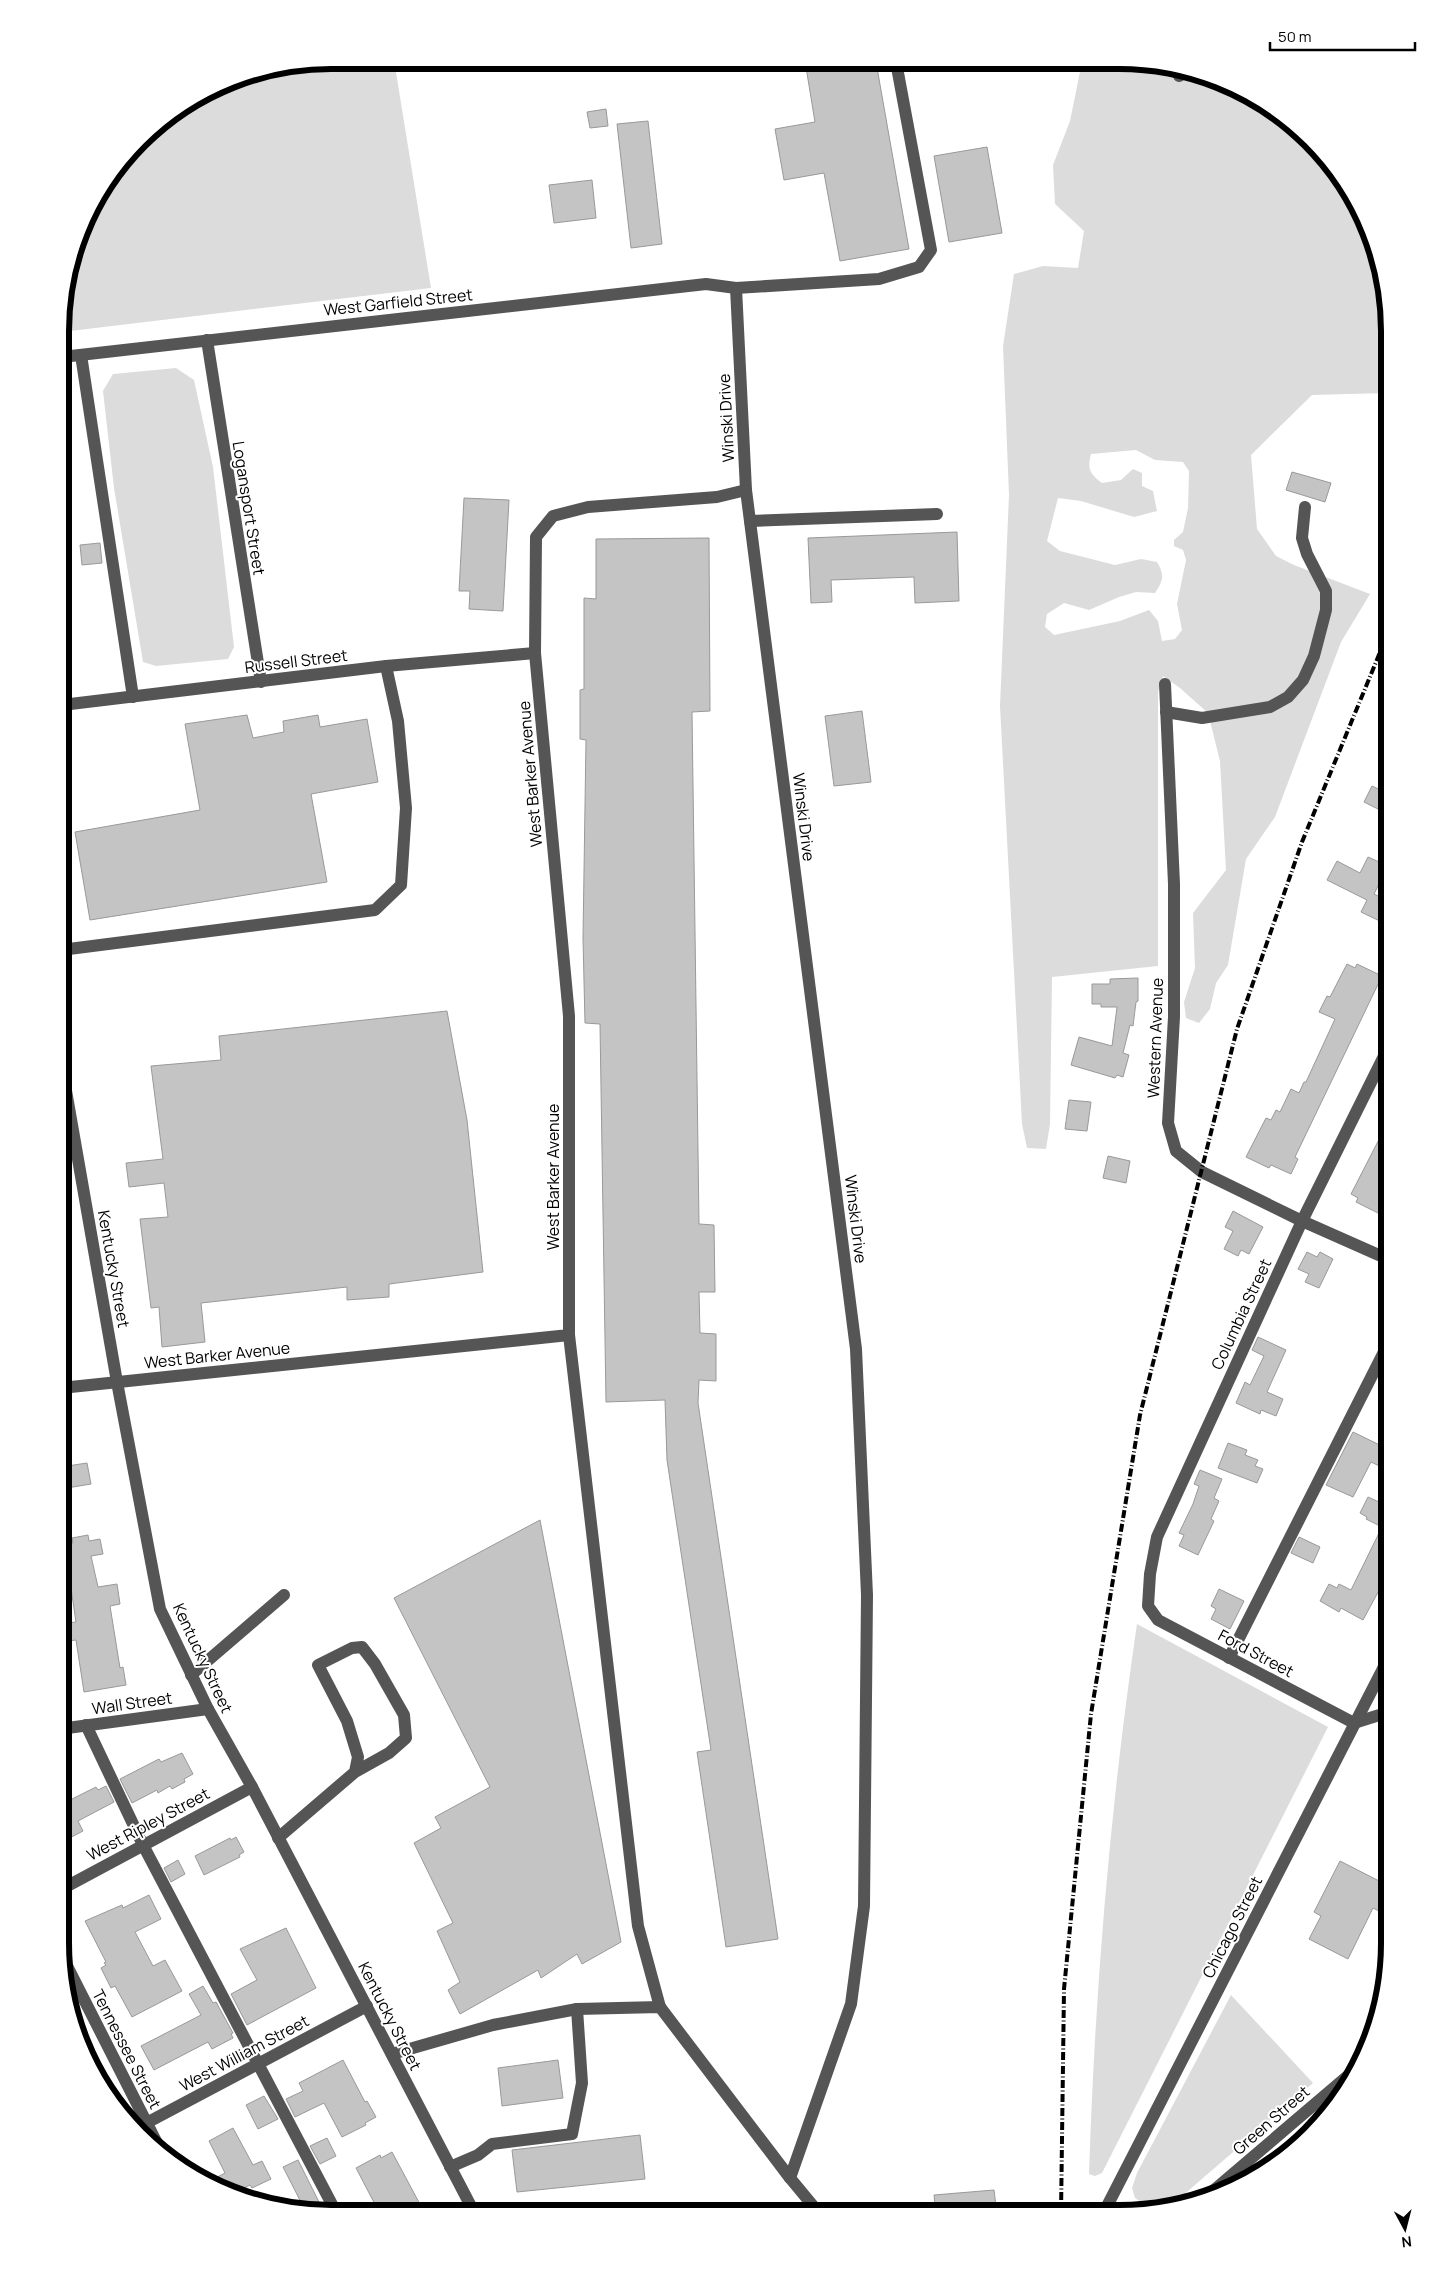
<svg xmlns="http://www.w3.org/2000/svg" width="1450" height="2274" font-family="Manrope,sans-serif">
	<rect width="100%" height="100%" fill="#fff"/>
	<g fill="#dcdcdc" fill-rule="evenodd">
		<path d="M331,60H394L431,288L62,332V296L88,211L152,128L228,81Z"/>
		<path d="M1082,62H1154L1223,81L1284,116L1334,166L1369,227L1390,331V395L1387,393L1312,395L1251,455L1257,529L1276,556L1294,565L1370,594L1341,642L1275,817L1246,859L1228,965L1216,983L1210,1009L1199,1023L1186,1018L1184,1002L1195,968L1193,913L1226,870L1220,761L1208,713L1180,688L1163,676L1158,692V966L1052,977L1050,1124L1046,1149L1027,1148L1022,1124L1000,706L1009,495L1003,346L1014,274L1043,266L1078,268L1084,231L1055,204L1053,165L1070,121ZM1136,450L1155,460L1183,462L1189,471L1188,508L1183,532L1174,540V546L1183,550L1186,560L1177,604L1182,630L1175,639L1162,641L1158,621L1149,610L1120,621L1054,635L1045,627L1047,614L1064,603L1089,610L1119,597L1136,592L1155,593C1163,581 1165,575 1157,562L1141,559L1115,565L1060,551L1047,541L1058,498L1081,501L1134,517L1157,511L1153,491L1142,486V473L1133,469L1121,480L1102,483C1090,474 1087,469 1091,454Z"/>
		<path d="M176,368L194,380L213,467L234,647L228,659L156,666L143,662L114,488L103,391L113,374Z"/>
		<path d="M1137,1624L1328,1727L1102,2173L1095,2176L1089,2174C1095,1989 1110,1807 1137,1624Z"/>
		<path d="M1231,1995L1313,2083L1174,2203L1150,2208L1135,2198L1132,2188L1137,2173Z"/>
	</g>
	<g fill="#c4c4c4" stroke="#999">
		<path d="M805,61L876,62L909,249L840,261L824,173L784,180L775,129L815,122Z"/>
		<path d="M606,109L608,126L590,128L587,112Z"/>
		<path d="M648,121L662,244L631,248L617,124Z"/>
		<path d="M987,147L1002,233L949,242L934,156Z"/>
		<path d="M592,180L596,218L554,223L549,185Z"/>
		<path d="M1292,472L1331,483L1325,502L1286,490Z"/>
		<path d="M464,498L509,500L503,611L469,609L470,591H459Z"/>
		<path d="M957,532L959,601L915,603L914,577L831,580L832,602L811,603L808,538Z"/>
		<path d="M709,538L710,711L692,712L699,1224L714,1225L715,1292H699L700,1333L716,1334V1381L699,1380L698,1403L778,1939L726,1947L697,1752L711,1750L667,1460L665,1400L606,1402L600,1024L585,1023L583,938L586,740L580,739V690L584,689V598L596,599V539Z"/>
		<path d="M100,543L102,563L82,565L80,545Z"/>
		<path d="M862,711L871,782L834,786L825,716Z"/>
		<path d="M247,715L253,738L284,732L283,721L318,715L320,727L367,719L378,782L311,794L327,882L90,920L75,832L200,810L185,724Z"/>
		<path d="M1372,786L1387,793L1380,810L1364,802Z"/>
		<path d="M1368,857L1388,866L1374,894L1390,902V926L1361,912L1367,900L1327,880L1337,861L1360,873Z"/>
		<path d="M1347,964L1355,968L1357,964L1382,976L1295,1157L1298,1159L1291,1174L1271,1165L1269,1168L1246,1157L1266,1118L1271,1120L1276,1110L1280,1112L1291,1089L1299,1093L1304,1082H1306L1335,1019L1319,1012L1327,996L1330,997Z"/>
		<path d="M1138,978V1001L1136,1002L1133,1026L1130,1025L1123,1053L1129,1055L1123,1077L1117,1075L1115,1078L1071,1065L1079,1037L1112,1046L1117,1007H1101V1004H1092V984H1110V979Z"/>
		<path d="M447,1011L467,1120L483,1272L389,1284V1297L347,1300V1287L201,1303L205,1342L162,1347L159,1307L151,1308L140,1219L168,1217L164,1183L129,1187L126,1163L163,1159L151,1066L221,1060L219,1036Z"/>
		<path d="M1069,1100L1091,1102L1087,1131L1065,1129Z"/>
		<path d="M1390,1118V1219L1356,1202L1358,1198L1351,1194Z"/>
		<path d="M1108,1156L1130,1161L1126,1183L1103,1178Z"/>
		<path d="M1233,1211L1263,1227L1249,1254L1241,1250L1238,1256L1224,1249L1233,1231L1225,1227Z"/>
		<path d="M1307,1252L1317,1257L1320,1252L1333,1259L1319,1288L1305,1282L1309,1274L1298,1269Z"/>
		<path d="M1258,1337L1286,1350L1267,1392L1283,1399L1276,1416L1261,1410L1260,1414L1236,1403L1245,1382L1250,1385L1264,1356L1252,1350Z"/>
		<path d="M1353,1432L1390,1450V1471L1371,1462L1353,1497L1326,1485Z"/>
		<path d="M1228,1443L1247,1450L1245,1455L1258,1460L1255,1466L1263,1469L1257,1483L1218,1468Z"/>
		<path d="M87,1463L91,1484L61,1489V1467Z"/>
		<path d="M1200,1470L1222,1479L1214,1498L1219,1501L1211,1519L1214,1521L1198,1555L1179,1546L1184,1535L1179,1533L1193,1504L1199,1486L1194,1484Z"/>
		<path d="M1368,1497L1390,1507V1570L1363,1620L1341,1608L1339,1612L1320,1601L1329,1584L1337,1588L1339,1584L1351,1590L1382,1527L1366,1519L1367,1517L1360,1513Z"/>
		<path d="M540,1520L621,1942L582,1964L577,1954L541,1978L538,1970L460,2014L448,1990L460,1982L437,1931L453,1923L414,1843L441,1828L435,1817L490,1787L394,1598Z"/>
		<path d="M88,1535L89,1541L100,1539L103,1554L91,1556L98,1587L117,1584L120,1604L110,1606L120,1668L123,1667L126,1685L84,1692L76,1640L60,1642V1624L76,1622L67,1561L61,1562V1545L73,1543L72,1538Z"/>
		<path d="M1299,1537L1320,1547L1313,1563L1291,1553Z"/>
		<path d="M1219,1589L1244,1601L1230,1629L1211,1619L1216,1609L1211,1606Z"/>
		<path d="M182,1753L193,1774L184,1779L185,1782L172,1789L170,1786L158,1793L157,1790L132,1803L120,1779L159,1759L161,1762Z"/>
		<path d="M106,1786L114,1802L78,1821L83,1831L60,1843V1805L96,1787L98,1790Z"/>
		<path d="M236,1837L244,1852L239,1855L240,1857L204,1875L195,1856L230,1838L231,1840Z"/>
		<path d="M178,1860L185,1874L171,1882L164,1868Z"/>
		<path d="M1340,1861L1385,1884L1383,1889L1389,1893V1905L1385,1914L1373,1908L1348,1959L1309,1939L1321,1916L1314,1912Z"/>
		<path d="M149,1895L161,1919L135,1932L153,1966L165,1960L182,1991L132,2017L115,1986L111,1988L101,1968L106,1965L104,1963L106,1962L85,1921L122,1905L123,1908Z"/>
		<path d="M286,1928L316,1988L247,2025L231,1994L257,1980L240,1949Z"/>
		<path d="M203,1986L213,2003L216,2002L233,2033L231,2034L233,2038L212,2049L208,2042L154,2070L141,2046L201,2015L189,1994Z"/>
		<path d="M343,2060L365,2102L367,2101L376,2117L365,2123L366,2125L342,2137L324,2103L295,2117L286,2099L303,2091L299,2083Z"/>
		<path d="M558,2060L563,2098L502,2106L498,2068Z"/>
		<path d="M264,2096L278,2119L258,2129L246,2105Z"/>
		<path d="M233,2128L253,2165L262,2161L271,2179L252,2188L250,2185L232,2194L208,2182L225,2173L209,2141Z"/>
		<path d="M640,2135L645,2179L517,2192L512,2150Z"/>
		<path d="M327,2138L336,2156L320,2164L310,2146Z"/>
		<path d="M392,2152L422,2208L412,2212H379L356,2168L380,2155L381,2158Z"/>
		<path d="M298,2160L324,2212H306L283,2167Z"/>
		<path d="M994,2190L997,2214L936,2213L934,2195Z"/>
	</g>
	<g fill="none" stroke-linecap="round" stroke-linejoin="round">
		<g stroke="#555" stroke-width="12">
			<path d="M1179,76L1186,71"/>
			<path d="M736,288L746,490L856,1349L867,1595L864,1906L851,2004L790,2178"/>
			<path d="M207,340L261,682"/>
			<path d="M81,355L133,697"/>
			<path d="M62,357L706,284L736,288L879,279L919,267L931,250L896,62"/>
			<path d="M750,521L937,514"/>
			<path d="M1165,684L1174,884V1017L1168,1123L1176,1151L1202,1172L1302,1221L1390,1260"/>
			<path d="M62,705L386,666L535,653"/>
			<path d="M1166,712L1202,718L1270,707L1288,697L1303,680L1314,656L1326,610V591L1307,554L1302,538L1305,507"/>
			<path d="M61,950L375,910L401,885L406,808L398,721L386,666"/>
			<path d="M61,1062L117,1382L160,1609L208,1709L252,1787L474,2212"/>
			<path d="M569,1335L638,1926L660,2007"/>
			<path d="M61,1388L569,1335V1016L535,653L536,537L553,516L588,507L717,497L746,490"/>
			<path d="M1229,1658L1390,1340"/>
			<path d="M191,1675L284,1595"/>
			<path d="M1354,1723L1158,1620L1148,1606L1150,1574L1157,1537L1302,1221L1390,1044"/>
			<path d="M1354,1723L1389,1712"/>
			<path d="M86,1725L143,1845L336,2212"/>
			<path d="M60,1729L208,1709"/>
			<path d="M278,1838L355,1772L389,1753L406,1738L404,1715L375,1664L362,1647L352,1648L318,1665L347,1721L358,1757L355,1772"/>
			<path d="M60,1890L252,1787"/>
			<path d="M63,1958L163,2155"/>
			<path d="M392,2054L493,2025L577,2009L660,2007L790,2178L819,2213"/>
			<path d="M137,2128L367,2006"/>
			<path d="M450,2167L478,2155L492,2144L572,2134L582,2083L577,2009"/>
			<path d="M1207,2196L1357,2068"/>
			<path d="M1103,2214L1390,1655"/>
		</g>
		<path stroke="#000" stroke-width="4" stroke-dasharray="8 2.5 1 2.5" stroke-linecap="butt" d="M1061,2214L1064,1989L1091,1714L1140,1415L1237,1029L1302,842L1390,628"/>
	</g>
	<g text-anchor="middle" stroke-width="4" stroke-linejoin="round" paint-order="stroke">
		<g font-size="16" fill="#000" stroke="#fff">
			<text transform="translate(398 302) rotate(-6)" y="6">West Garfield Street</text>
			<text transform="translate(726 418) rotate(-93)" y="6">Winski Drive</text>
			<text transform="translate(249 508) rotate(81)" y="6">Logansport Street</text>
			<text transform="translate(296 661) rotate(-7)" y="6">Russell Street</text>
			<text transform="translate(530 774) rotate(-95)" y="6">West Barker Avenue</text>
			<text transform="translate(804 817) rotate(83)" y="6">Winski Drive</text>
			<text transform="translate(1155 1038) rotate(-88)" y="6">Western Avenue</text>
			<text transform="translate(553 1177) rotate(-90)" y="6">West Barker Avenue</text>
			<text transform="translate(856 1219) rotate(83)" y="6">Winski Drive</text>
			<text transform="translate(114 1269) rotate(80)" y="6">Kentucky Street</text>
			<text transform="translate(1241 1314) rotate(-65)" y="6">Columbia Street</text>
			<text transform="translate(217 1355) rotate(-6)" y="6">West Barker Avenue</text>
			<text transform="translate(1256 1653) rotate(28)" y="6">Ford Street</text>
			<text transform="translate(203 1658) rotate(65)" y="6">Kentucky Street</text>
			<text transform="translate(132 1703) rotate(-8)" y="6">Wall Street</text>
			<text transform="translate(148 1824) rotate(-28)" y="6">West Ripley Street</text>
			<text transform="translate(1232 1927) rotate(-63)" y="6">Chicago Street</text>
			<text transform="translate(390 2016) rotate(63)" y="6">Kentucky Street</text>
			<text transform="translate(127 2049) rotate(63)" y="6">Tennessee Street</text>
			<text transform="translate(244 2053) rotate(-28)" y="6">West William Street</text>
			<text transform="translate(1271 2120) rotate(-41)" y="6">Green Street</text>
		</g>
	</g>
	<path d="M0 0H1450V2274H0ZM331 69H1119A262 262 0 0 1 1381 331V1943A262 262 0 0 1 1119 2205H331A262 262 0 0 1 69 1943V331A262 262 0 0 1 331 69Z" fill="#fff" fill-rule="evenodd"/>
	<path fill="none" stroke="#000" stroke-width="6" d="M331 69H1119A262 262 0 0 1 1381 331V1943A262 262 0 0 1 1119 2205H331A262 262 0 0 1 69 1943V331A262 262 0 0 1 331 69Z"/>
	<g transform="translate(1405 2229) rotate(173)" stroke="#ffffff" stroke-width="4" paint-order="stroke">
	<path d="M0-4L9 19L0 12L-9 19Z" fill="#000000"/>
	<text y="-8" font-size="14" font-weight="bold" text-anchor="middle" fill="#000000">N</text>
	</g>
	<path d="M1270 42v8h145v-8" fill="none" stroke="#000000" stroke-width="2.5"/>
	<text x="1278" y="42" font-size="15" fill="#000000" stroke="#ffffff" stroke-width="4" paint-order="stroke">50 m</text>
</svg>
